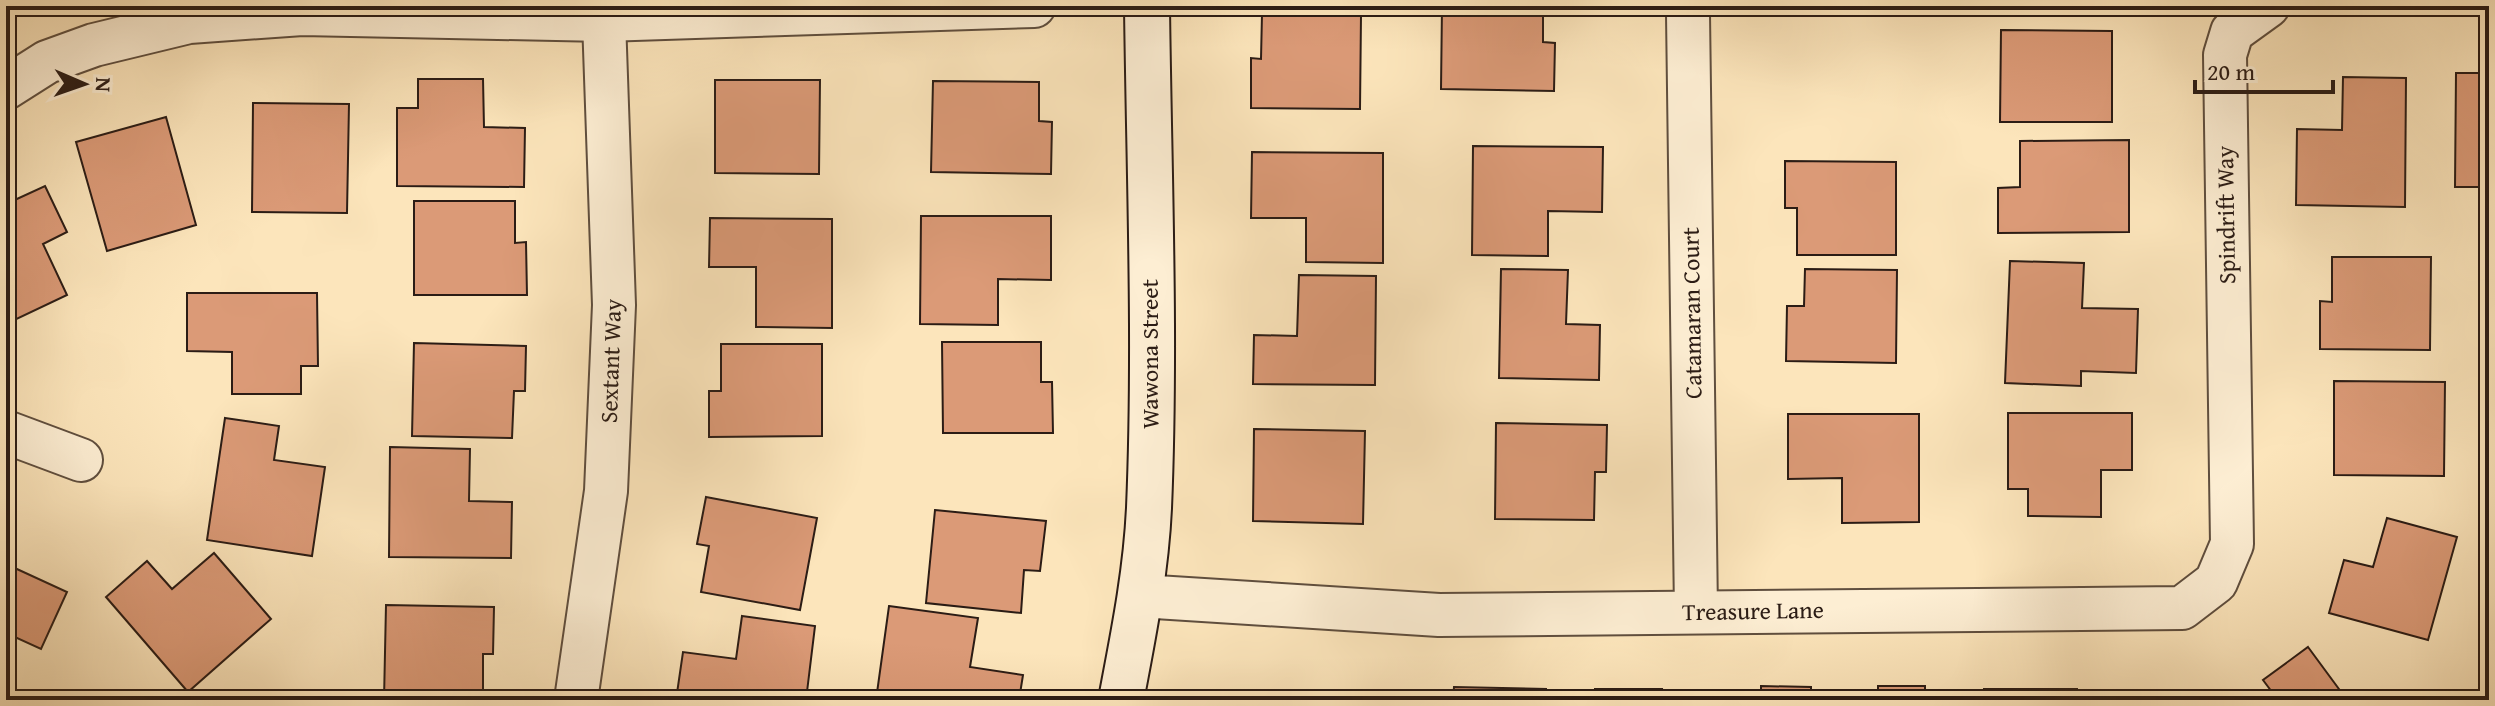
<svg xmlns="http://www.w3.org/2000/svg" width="2495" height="706" font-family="'Gentium Book Plus',serif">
	<rect width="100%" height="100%" fill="#fce5bb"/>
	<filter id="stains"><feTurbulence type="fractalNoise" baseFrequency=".0025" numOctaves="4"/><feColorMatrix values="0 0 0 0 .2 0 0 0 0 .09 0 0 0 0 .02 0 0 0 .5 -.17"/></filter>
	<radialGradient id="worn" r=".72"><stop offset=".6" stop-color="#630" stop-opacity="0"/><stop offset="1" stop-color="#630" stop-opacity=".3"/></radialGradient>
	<g fill="#db9a77" stroke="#2b1c15" stroke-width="2">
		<path d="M1442,6H1543V42L1555,43L1554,91L1441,89Z"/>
		<path d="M1262,14L1361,15L1360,109L1251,108V58L1261,59Z"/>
		<path d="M2001,30L2112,31V122H2000Z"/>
		<path d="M2456,73H2489V187H2455Z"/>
		<path d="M2343,77L2406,78L2405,207L2296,205L2297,129L2342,130Z"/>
		<path d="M418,79H483L484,127L525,128L524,187L397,186V108H418Z"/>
		<path d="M715,80H820L819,174L715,173Z"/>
		<path d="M933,81L1039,82V121L1052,122L1051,174L931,172Z"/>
		<path d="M253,103L349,104L347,213L252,212Z"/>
		<path d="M166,117L196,225L107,251L76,142Z"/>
		<path d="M2129,140V232L1998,233V188L2020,187V141Z"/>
		<path d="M1473,146L1603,147L1602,212L1548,211V256L1472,255Z"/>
		<path d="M1252,152L1383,153V263L1306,262V218H1251Z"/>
		<path d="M1785,161L1896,162V255H1797V208H1785Z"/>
		<path d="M45,186L67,232L43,244L67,295L6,324V204Z"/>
		<path d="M414,201H515V243L526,242L527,295H414Z"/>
		<path d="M921,216H1051V280L998,279V325L920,324Z"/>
		<path d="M710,218L832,219V328L756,327V267H709Z"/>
		<path d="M2332,257H2431L2430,350L2320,349V301L2332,302Z"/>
		<path d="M2010,261L2084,263L2082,308L2138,309L2136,373L2081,371V386L2005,383Z"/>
		<path d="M1501,269L1568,270L1566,324L1600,325L1599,380L1499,378Z"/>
		<path d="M1805,269L1897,270L1896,363L1786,361L1787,306H1804Z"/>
		<path d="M1299,275L1376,276L1375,385L1253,384L1254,335L1297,336Z"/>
		<path d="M187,293H317L318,366H301V394H232V352L187,351Z"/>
		<path d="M942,342H1041V382H1052L1053,433H943Z"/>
		<path d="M414,343L526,346L525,391H514L512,438L412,436Z"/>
		<path d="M721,344H822V436L709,437V391H721Z"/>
		<path d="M2334,381L2445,382L2444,476L2334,475Z"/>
		<path d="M2008,413H2132V470H2101V517L2028,516V489H2008Z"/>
		<path d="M1788,414H1919V522L1842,523V478L1788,479Z"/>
		<path d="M225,418L279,426L274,460L325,467L312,556L207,540Z"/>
		<path d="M1496,423L1607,425L1606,472H1595L1594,520L1495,519Z"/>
		<path d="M1254,429L1365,431L1363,524L1253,521Z"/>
		<path d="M390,447L470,449L469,501L512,502L511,558L389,557Z"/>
		<path d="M706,497L817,518L800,610L701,592L709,546L697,544Z"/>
		<path d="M935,510L1046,521L1040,571L1024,570L1021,613L926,603Z"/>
		<path d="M2387,518L2457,537L2428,640L2329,613L2344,560L2373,567Z"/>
		<path d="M214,553L271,619L188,692L106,597L147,561L172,589Z"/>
		<path d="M6,564L67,592L41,649L15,637L6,656Z"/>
		<path d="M386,605L494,607L493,654H483V700H384Z"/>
		<path d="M889,606L978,618L970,667L1023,675L1019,700H876Z"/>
		<path d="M742,616L815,626L806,700H676L683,652L736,659Z"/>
		<path d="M2308,647L2347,700H2278L2263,680Z"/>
		<path d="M1761,686L1811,687V700H1716L1761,699Z"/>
		<path d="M1878,686H1925V699L1970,700H1878Z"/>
		<path d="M1454,687L1546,689V700H1453Z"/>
		<path d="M1595,689H1662L1661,700H1595Z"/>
		<rect x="1984" y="689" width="93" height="11"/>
		<path d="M1346,696L1441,697V700H1346Z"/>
		<rect x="1253" y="697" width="51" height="3"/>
	</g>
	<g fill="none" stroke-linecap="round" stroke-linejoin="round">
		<g stroke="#5f4e3e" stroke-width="46">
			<g id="street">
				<path d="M1688,14L1696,612"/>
				<path d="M6,88L47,62L94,45L189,22L302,14L604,20L1034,6"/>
				<path d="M6,432L81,460"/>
				<path d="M1140,596L1439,615L2182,608L2216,582L2232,544L2225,55L2232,32L2268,6"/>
				<path d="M576,700L606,491L614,305L604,20"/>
			</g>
		</g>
		<g stroke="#2b1c15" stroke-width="48">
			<path id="secondary" d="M1121,700C1133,637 1146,573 1149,508C1156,341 1149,173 1147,6"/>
		</g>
		<use href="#street" stroke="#fdeed3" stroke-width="42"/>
		<use href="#secondary" stroke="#fdeed3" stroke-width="44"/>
	</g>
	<g text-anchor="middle" stroke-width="7" stroke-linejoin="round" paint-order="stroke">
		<g font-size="24" fill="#2b1c15" stroke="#fdeed3">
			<text transform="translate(2226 215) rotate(-91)" y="8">Spindrift Way</text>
			<text transform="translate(1692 313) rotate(-91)" y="8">Catamaran Court</text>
			<text transform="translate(1150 354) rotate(-90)" y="8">Wawona Street</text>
			<text transform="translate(611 361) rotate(-88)" y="8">Sextant Way</text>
			<text transform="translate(1753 611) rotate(-1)" y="8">Treasure Lane</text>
		</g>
	</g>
	<rect width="2495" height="706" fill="none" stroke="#fce5bb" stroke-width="32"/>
	<rect x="8" y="8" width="2479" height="690" fill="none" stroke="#2b1c15" stroke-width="4"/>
	<rect x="16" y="16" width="2463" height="674" fill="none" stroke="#2b1c15" stroke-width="2"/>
	<g transform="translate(84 84) rotate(92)" stroke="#fdeed3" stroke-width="6" paint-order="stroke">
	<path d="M0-6L14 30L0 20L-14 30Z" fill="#2b1c15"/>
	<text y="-12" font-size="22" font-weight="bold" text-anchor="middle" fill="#2b1c15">N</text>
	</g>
	<path d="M2195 80v12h138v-12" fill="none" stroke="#2b1c15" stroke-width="4"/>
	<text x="2207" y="80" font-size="24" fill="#2b1c15" stroke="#fdeed3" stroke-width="6" paint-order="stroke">20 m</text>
	<rect width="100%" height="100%" filter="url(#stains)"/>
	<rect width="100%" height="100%" fill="url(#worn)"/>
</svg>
